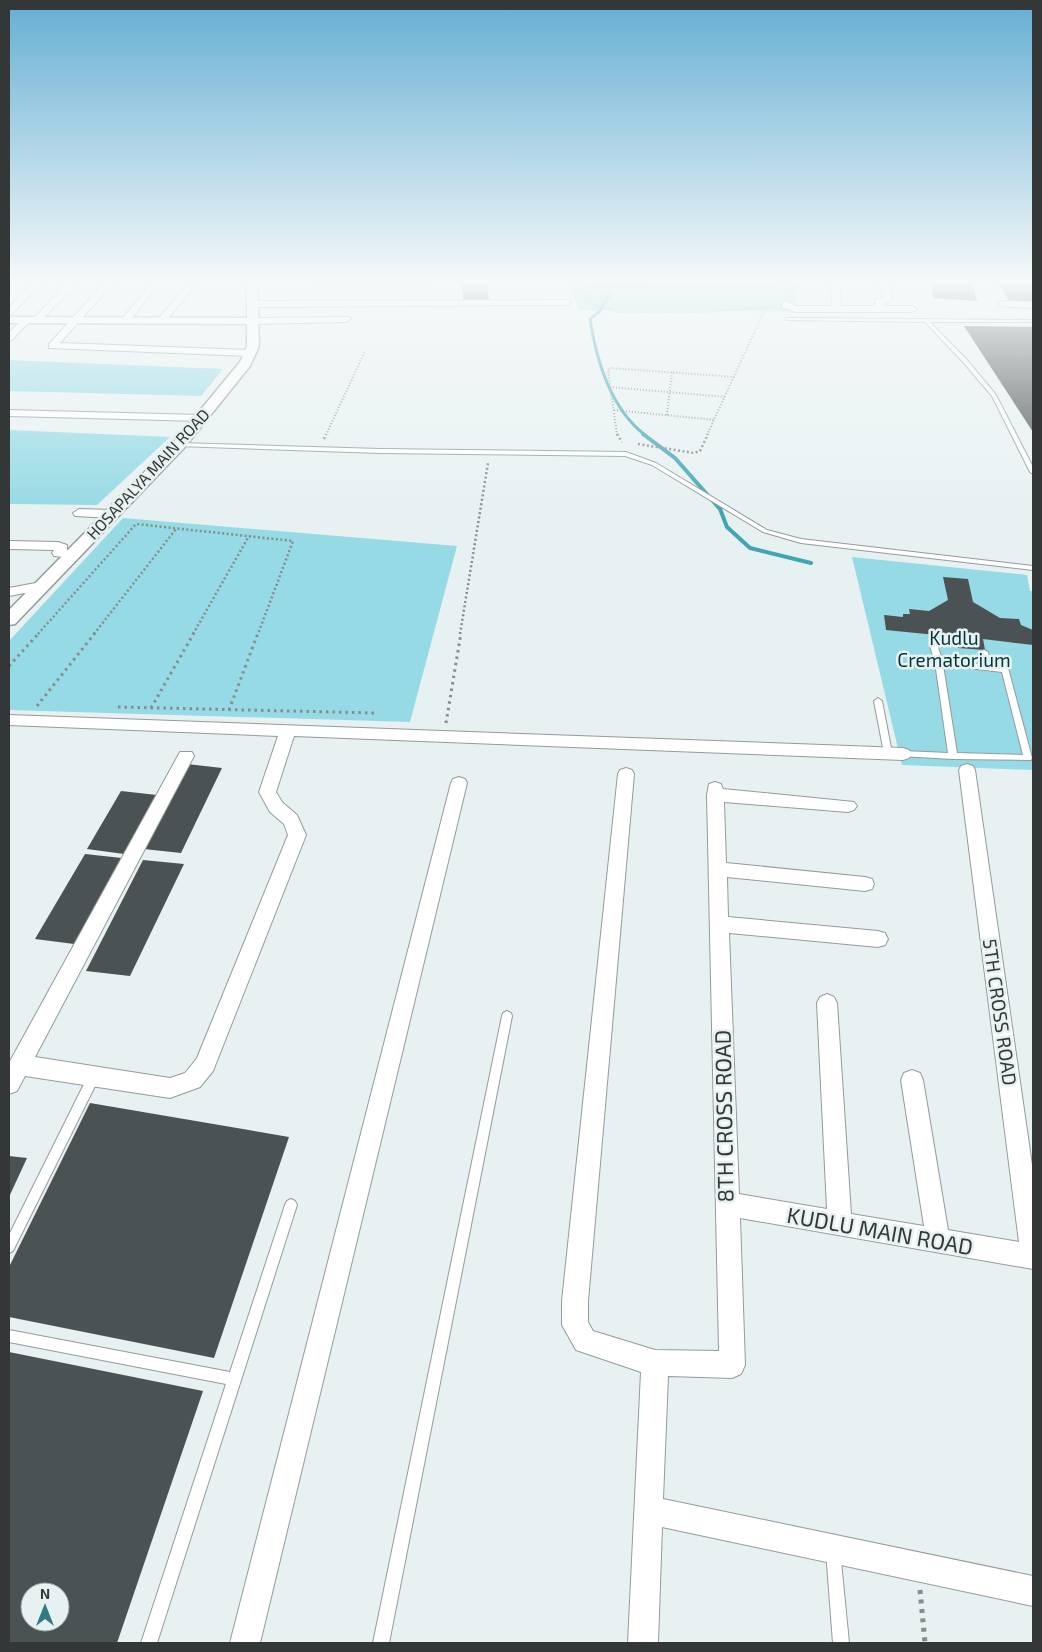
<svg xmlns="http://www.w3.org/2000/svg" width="1042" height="1652" font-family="'Exo 2',sans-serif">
	<rect width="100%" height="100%" fill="#e8f1f2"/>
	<g fill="#95dae5">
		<path d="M567,281H802L793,311L579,310Z"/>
		<path d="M9,360L223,369L201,396L9,391Z"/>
		<path d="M9,430L170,437L97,505L9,504Z"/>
		<path d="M123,518L457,546L410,722L9,710V641Z"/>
		<path d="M852,557L1027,575L1030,591H1033V770L902,765Z"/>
	</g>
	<path fill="#40a6b4" d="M587,281H783L780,286L604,288H590Z"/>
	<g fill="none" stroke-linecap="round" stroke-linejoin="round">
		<path stroke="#40a6b4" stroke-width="3" d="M608,281L611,292L599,312L590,319C596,360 611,409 645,435"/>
		<path stroke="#40a6b4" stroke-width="4" d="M643,434L675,458L720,509L727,527L750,548L811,563"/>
	</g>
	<g fill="#4a5253" fill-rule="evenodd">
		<path d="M931,281H972L977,301L933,298Z"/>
		<path d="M997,281L1033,282V304L1010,303Z"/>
		<path d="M462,284H487L489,300L463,301Z"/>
		<path d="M964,326L1033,327V432Z"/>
		<path d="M943,577L968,579L973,602L1000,618L1019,619L1021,625L1033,630V645L983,639L985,650L958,648L956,637L886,630L884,615L903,617V614H910L909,609L929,611L948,600Z"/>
		<path d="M187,764L222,768L181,853L144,849Z"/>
		<path d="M121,791L157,795L124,854L87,849Z"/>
		<path d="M85,854L122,858L74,944L35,939Z"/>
		<path d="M143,860L184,864L130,976L86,971Z"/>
		<path d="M90,1103L289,1137L214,1358L9,1317V1267Z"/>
		<path d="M9,1156L27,1158L9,1197Z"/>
		<path d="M9,1352L203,1391L117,1643H9ZM30,1592H60V1622H30Z"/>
	</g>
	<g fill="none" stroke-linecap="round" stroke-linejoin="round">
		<g stroke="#939b9c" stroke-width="2">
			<g id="service">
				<path d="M786,318L1033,320V322H930L967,360L996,395L1033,467V474L1030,472L992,396L963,362L925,322L788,320H786Z"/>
				<path d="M179,443L380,449L626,452L656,463L767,530L801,539L1033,566V570L801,543L763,532L652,465L625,456L380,453L177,446V444Z"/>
				<path d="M931,644H937L942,660L984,665L980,652L984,650L988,652L991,666L1008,668L1032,758L1031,760L953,759L900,756L899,754L903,751L948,753L935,662L930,646ZM943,665L1002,672L1023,755L957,753Z"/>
				<path d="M878,698L882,701L892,753L888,756L884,753L874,701Z"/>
				<path d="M507,1011L511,1013L512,1016L389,1643H373L502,1016L503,1013Z"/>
				<path d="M94,1071L98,1072L99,1076L98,1080L13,1251L9,1253V1235L90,1072Z"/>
				<path d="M291,1199L295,1201L297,1205L157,1643H141L226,1384L9,1342V1330L230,1372L285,1205L287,1201Z"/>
				<path d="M833,1544L838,1546L840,1551L849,1643H833L826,1551L828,1546Z"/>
			</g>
		</g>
		<g stroke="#939b9c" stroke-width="2">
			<g id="minor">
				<path d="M35,281H44L12,314L9,315V307Z"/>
				<path d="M70,281H79L39,323H33V319Z"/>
				<path d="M106,281H115L60,343L249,350L254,353L249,356L49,348V344Z"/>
				<path d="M153,281H161L128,323H122V319Z"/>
				<path d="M191,281H199L164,323H158V319Z"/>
				<path d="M345,281H435L431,284L254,289L250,286L254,283Z"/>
				<path d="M831,281H839L841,306H875V300L884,297L878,281H886L892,297L889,302L883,303L884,306H912L917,309L912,312H795L782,307V304L786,301L795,306H832Z"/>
				<path d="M570,300V304L567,305L252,307L248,304L252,301Z"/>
				<path d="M1002,301L1033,302V308L999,306L998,304Z"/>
				<path d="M349,317L351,319L346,322L252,324L247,321L252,318Z"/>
				<path d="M22,319L30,321L12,340L9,341V333Z"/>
				<path d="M9,410L201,415L206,418L201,421L9,416Z"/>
				<path d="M79,509L112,510L118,514L112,518L75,516L73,513Z"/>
				<path d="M9,541L58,542L67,545V550L77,551L79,554L72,558L54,556L52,553L54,550L9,549Z"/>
				<path d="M41,582L46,583L48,586L46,589L9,596V588Z"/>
				<path d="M9,715L903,748L909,750L911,754L909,758L903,760L294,736L276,792L282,802L297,815L306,835L213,1071L200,1087L170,1098L25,1076L17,1091L9,1094V1063L180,752H192L194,756L35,1057L170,1078L185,1073L197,1058L288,835L284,824L270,812L259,792L278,736L9,725Z"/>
				<path d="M967,764L973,766L975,770L1033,1172V1269L740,1218L745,1365L741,1374L732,1378L668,1376L663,1499L1033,1576V1606L662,1527L658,1643H628L641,1372L576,1350L562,1325V1301L618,774L620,770L626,768L632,770L634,774L588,1301V1322L593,1331L655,1350L719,1351L707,795L709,784L715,782L721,784L723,789L854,802L857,806L854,810L848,812L724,802L726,863L865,877L872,879L874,884L872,889L865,891L727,877L728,917L878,931L885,933L888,939L885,945L878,947L729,933L739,1194L827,1209L817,1003L820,997L827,994L834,997L837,1003L851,1214L924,1226L901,1080L904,1073L912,1070L920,1073L923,1080L948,1230L1019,1242L959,770L961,766Z"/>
				<path d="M459,777L465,779L467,783L260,1643H230L451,783L453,779Z"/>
			</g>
		</g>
		<g stroke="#939b9c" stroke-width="3">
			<path id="tertiary" d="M247,281H257L259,346L250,366L184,448L15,624L9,625V610L174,442L240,362L247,346V324L9,323V317L247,318Z"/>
		</g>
		<g stroke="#868d8d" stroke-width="2" stroke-dasharray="1 2" stroke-linecap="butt">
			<path d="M578,281L588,303L617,312H705L774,307"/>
			<path d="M791,294L797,281"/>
			<path d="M610,387L726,397"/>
			<path d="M614,410L715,420"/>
			<path d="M667,415L672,372"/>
			<path d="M326,435L365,351"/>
			<path d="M617,435L608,370L610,368L735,377"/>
			<path d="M707,435L765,309"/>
		</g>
		<g stroke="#868d8d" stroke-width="2.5" stroke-dasharray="2 2.5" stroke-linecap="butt">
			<path d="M617,434L622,442"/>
			<path d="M324,439L326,434"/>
			<path d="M638,444L694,453L700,451L708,434"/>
			<path d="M38,634L136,524L293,541L258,634"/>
			<path d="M94,634L176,529"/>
			<path d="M193,634L249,536"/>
			<path d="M460,634L488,463"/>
		</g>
		<g stroke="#868d8d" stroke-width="3" stroke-dasharray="2.5 4" stroke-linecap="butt">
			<path d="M9,666L39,633"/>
			<path d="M37,706L95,633"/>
			<path d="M118,707L375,713"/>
			<path d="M151,708L194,633"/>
			<path d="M229,710L258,633"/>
			<path d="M446,723L461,633"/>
		</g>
		<path stroke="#868d8d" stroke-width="5" stroke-dasharray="4 5.5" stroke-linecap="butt" d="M920,1590L925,1643"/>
		<use href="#service" fill="#fff" fill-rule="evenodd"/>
		<use href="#minor" fill="#fff" fill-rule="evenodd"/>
		<use href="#tertiary" fill="#fff" fill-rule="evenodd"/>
	</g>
	<linearGradient id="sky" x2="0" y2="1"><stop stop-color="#65aed3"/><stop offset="0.55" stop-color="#f5f9f9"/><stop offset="1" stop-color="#f5f9f9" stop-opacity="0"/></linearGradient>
	<rect width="1042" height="512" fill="url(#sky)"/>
	<g text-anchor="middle" stroke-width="5" stroke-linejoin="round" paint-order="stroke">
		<g font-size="16" fill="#333737" stroke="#e8f1f2">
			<text transform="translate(148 474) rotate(-47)" y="6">HOSAPALYA MAIN ROAD</text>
		</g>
		<g font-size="19" fill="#013339" stroke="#e8f1f2">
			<text x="954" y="645">Kudlu<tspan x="954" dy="22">Crematorium</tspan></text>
		</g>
		<g font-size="19" fill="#333737" stroke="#e8f1f2">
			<text transform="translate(1000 1012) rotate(82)" y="7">5TH CROSS ROAD</text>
		</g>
		<g font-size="22" fill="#333737" stroke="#e8f1f2">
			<text transform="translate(724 1116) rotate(-91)" y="8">8TH CROSS ROAD</text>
			<text transform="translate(880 1231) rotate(10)" y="8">KUDLU MAIN ROAD</text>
		</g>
	</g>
	<rect width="1042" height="1652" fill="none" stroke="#333737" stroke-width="20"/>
	<g transform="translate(45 1607)"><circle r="24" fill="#e8f1f2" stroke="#a0a7a7"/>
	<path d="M0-4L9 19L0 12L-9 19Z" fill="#317983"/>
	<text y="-8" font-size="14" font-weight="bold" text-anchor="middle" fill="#333737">N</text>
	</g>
</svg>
